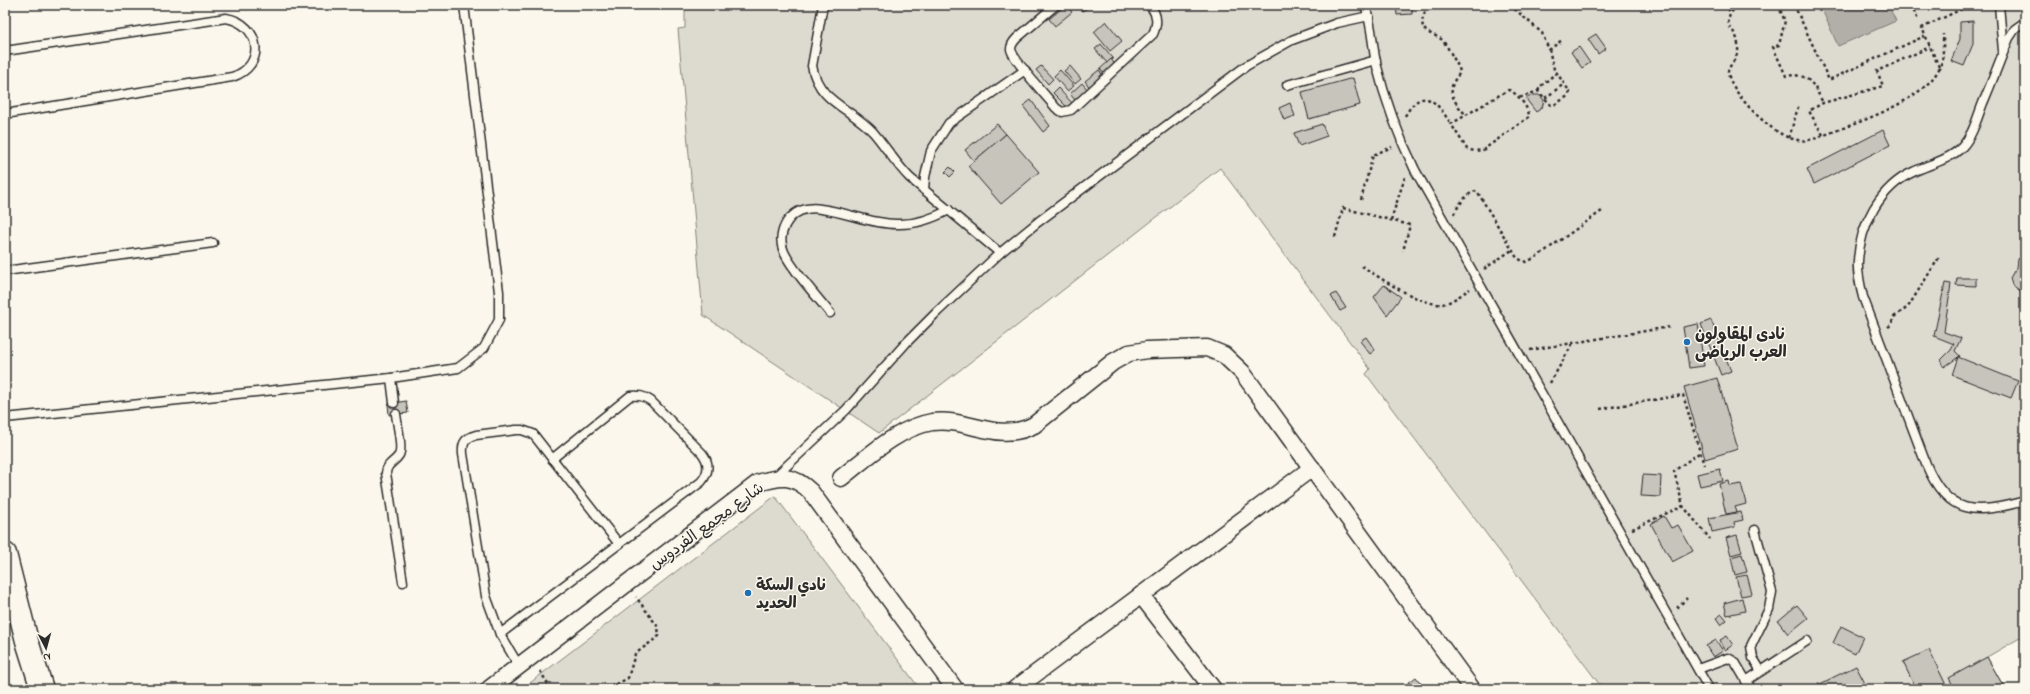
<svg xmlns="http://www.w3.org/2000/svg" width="2030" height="694" font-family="'Indie Flower','Playpen Sans Arabic',sans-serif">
	<rect width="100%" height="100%" fill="#fbf7ec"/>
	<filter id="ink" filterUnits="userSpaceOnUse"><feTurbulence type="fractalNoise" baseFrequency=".025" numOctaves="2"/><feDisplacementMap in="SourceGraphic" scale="8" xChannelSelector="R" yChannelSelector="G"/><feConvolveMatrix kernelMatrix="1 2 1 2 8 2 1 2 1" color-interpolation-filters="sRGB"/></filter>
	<g filter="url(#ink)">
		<g fill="#dddad0" stroke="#84827e">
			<path d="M685,5H2025V635L1987,657L2005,689H1603L1366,374L1370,369L1220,168L879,433L703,315L678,29L685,28Z"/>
			<path d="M775,496L920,689H522Z"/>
		</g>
		<path fill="#b1afa7" stroke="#7b7a75" d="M1820,5H1888L1896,21L1838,46Z"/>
		<g fill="#c7c4bc" stroke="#2b2b2b">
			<path d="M1066,5L1072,12L1055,26L1049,19Z"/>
			<path d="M1078,5H1093L1082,11Z"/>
			<path d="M1396,5H1412V14L1397,15Z"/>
			<path d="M1106,21L1122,41L1110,51L1094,32Z"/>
			<path d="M1973,21V44L1964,66L1951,61L1960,39V22Z"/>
			<path d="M1596,34L1606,48L1598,54L1588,39Z"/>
			<path d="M1101,44L1113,58L1107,63L1095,49Z"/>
			<path d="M1579,47L1590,63L1582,68L1571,52Z"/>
			<path d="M1111,59L1116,66L1105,75L1100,69Z"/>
			<path d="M1041,66L1053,79L1048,84L1036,70Z"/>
			<path d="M1070,66L1081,79L1075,84L1064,71Z"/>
			<path d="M1060,70L1074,86L1067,91L1054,76Z"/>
			<path d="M1099,70L1104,77L1090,88L1085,81Z"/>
			<path d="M1353,78L1360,105L1309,119L1302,92Z"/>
			<path d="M1082,83L1087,89L1075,100L1070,94Z"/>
			<path d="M1058,88L1073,104L1068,108L1053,93Z"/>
			<path d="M1532,95H1539L1544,100L1542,108L1536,112L1526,99Z"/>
			<path d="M1031,100L1050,126L1043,132L1023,106Z"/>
			<path d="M1290,103L1295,116L1284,120L1279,108Z"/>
			<path d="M997,124L1006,134L974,161L965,150Z"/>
			<path d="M1322,124L1327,136L1299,146L1294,133Z"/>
			<path d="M1883,130L1890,145L1814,184L1807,169Z"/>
			<path d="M1006,134L1039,172L1001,204L968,166Z"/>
			<path d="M950,167L955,172L950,177L945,172Z"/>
			<path d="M2025,255V294L2012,285L2010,278L2014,271L2017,268L2018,259Z"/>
			<path d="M1957,278H1976V286L1956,285Z"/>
			<path d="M1945,283L1951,284L1944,332L1961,338L1955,351L1960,356L1944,367L1941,360L1951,350L1954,344L1934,336Z"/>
			<path d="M1384,285L1401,297L1387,315L1374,297Z"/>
			<path d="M1336,293L1346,308L1340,311L1331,296Z"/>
			<path d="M1711,320L1731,371L1721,375L1701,324Z"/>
			<path d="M1698,324L1704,366L1689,368L1683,327Z"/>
			<path d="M1366,337L1375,350L1370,354L1360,341Z"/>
			<path d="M1958,357L2018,381L2011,398L1952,375Z"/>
			<path d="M1717,378L1738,449L1705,459L1684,387Z"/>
			<path d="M406,401L408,413L389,415L388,404Z"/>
			<path d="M1720,469L1723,481L1700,486L1697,474Z"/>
			<path d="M1643,475L1661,476L1660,497L1641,496Z"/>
			<path d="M1729,481L1730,486L1741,484L1746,504L1735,507L1737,512L1726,514L1719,484Z"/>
			<path d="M1741,512L1743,520L1734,522L1735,527L1712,532L1709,518Z"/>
			<path d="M1664,516L1671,528L1678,525L1693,551L1672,562L1651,524Z"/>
			<path d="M1737,535L1742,552L1731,555L1726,538Z"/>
			<path d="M1742,554L1747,572L1735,575L1731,557Z"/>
			<path d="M1747,575L1752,594L1741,596L1736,577Z"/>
			<path d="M1742,598L1745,611L1727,615L1724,603Z"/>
			<path d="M1797,605L1808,618L1788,634L1778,621Z"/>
			<path d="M1722,614L1727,620L1721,625L1716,618Z"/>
			<path d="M1841,626L1863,637L1855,654L1833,643Z"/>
			<path d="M1727,636L1733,645L1725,650L1720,640Z"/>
			<path d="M1716,640L1723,651L1713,657L1706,646Z"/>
			<path d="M1929,650L1948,689H1916L1903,662Z"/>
			<path d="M1987,657L2005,689H1955L1949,678Z"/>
			<path d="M1856,666L1868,689H1810Z"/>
			<path d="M1416,677L1425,689H1400Z"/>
		</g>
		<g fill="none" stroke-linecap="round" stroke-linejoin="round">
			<g stroke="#2b2b2b" stroke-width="11">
				<g id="lane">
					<path d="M823,5L812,66C819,103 850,107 873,132C886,147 896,164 910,178L1000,253"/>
					<path d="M1056,5L1017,38C1014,41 1011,44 1011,49C1012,59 1048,98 1056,108L1062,112L1071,110L1153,34C1158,23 1158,14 1149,5"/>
					<path d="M1365,5C1372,24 1372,43 1376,63C1385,100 1398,135 1415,170L1709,689"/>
					<path d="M1999,5L2003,51"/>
					<path d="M2025,22L2015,29L2009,38C2000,60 1992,82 1983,103C1977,118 1973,135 1962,147C1949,160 1930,164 1913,172C1880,187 1860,225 1858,261C1857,273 1860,285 1863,297L1926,464C1948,517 1976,514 2025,501"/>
					<path d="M5,51L226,18C261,24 267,66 232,77L5,114"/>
					<path d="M1287,85L1376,60"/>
					<path d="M924,190L925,177L931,151L949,123L1025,70"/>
					<path d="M5,271L213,243"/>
					<path d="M830,313C819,299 787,264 783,249C779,238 783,226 790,218C799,209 809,207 821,209C846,212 871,224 896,224C915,225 932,219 949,210"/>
					<path d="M391,378L394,403"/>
					<path d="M396,414C397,424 403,448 399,455C394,463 387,463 386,473L403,582"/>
					<path d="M5,418L391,378L458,368L484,348L499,320V292L464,5"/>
					<path d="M775,477L846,410L906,343L937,312L1000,253L1038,222L1246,66L1292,40L1337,23L1369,16"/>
					<path d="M1755,530L1772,592L1769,609L1751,646L1753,658L1761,671"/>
					<path d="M500,634L701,482C709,473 710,463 702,453L651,401C644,396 639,395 630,396L552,459"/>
					<path d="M519,666L500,634L486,596L463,454C462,443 465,438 476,435L516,430H522L533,434L619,544"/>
					<path d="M1698,669L1728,658L1735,662L1751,689"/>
					<path d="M1746,681L1807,641"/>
				</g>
			</g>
			<g stroke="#2b2b2b" stroke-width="19">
				<g id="street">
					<path d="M841,478C868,457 897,428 932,422C968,417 997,444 1034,425L1113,362L1129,353L1147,350L1207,348L1224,355L1242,372L1472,689"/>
					<path d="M1141,595L1213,689"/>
					<path d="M489,689L758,483C781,476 793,474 811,492L955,689"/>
					<path d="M1015,689L1312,468"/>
				</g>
			</g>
			<g stroke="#2b2b2b" stroke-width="25">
				<path id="highway" d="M5,554L27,641L42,689"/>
			</g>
			<g stroke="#2b2b2b" stroke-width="2.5" stroke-dasharray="3 3" stroke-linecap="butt">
				<path d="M1435,5L1425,12C1415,36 1436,32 1443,41C1449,49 1454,59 1459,68L1460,72C1458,76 1455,79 1453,83C1448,96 1458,106 1466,115"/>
				<path d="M1510,5L1542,33L1549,50L1554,69L1570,92L1568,96L1554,105H1551L1538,91L1519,98"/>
				<path d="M1724,5L1731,12"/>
				<path d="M1737,5C1717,29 1737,25 1738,45C1740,58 1727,66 1728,73C1732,94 1769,131 1790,138C1798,141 1805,141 1814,139C1849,125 1923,104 1940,67C1944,58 1943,44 1943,34"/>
				<path d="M1778,5L1785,21L1779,45L1773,47L1786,76C1809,72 1814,85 1823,103"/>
				<path d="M1794,5L1829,80L1925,36"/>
				<path d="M1911,5L1918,20"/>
				<path d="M1549,50L1562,40"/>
				<path d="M1939,67L1922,28L1970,5"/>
				<path d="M1508,90C1516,91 1530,109 1529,117L1483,150L1474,151L1467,149L1451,124Z"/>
				<path d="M1538,91L1541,86L1556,73"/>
				<path d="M1545,98L1564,84"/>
				<path d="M1405,116C1423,84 1437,102 1451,124"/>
				<path d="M1823,135L1809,111L1823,103L1883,86L1877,71L1930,47"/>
				<path d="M1789,138L1799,104"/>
				<path d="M1361,200L1373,155L1392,147"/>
				<path d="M1454,214C1458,206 1467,192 1477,191L1517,258L1525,262L1535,258L1602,211"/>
				<path d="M1391,220L1405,177"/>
				<path d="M1335,237L1343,208L1410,225L1403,251"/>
				<path d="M1362,266C1378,277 1423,307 1443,304C1452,302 1462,294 1470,289"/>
				<path d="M1484,269L1512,250"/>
				<path d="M1888,327L1891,325L1894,317L1908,307L1940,256"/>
				<path d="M1530,350L1670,327"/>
				<path d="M1550,383L1573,343"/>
				<path d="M1600,409L1683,395L1704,465"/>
				<path d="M1699,453L1674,471L1683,506L1710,539"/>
				<path d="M1632,529L1683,506"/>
				<path d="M1677,608L1687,598"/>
				<path d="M540,671L551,689"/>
				<path d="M599,689L619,683L628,678L635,654L659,636L658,627L636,597"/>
			</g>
			<use href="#lane" stroke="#fbf7ec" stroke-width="8"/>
			<use href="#street" stroke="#fbf7ec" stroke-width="16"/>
			<use href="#highway" stroke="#fbf7ec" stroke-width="22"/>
		</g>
	</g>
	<g fill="#1f6fb2" stroke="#fbf7ec" stroke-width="1.5">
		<circle cx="1687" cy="342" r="4"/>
		<circle cx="748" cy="593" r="4"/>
	</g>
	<g text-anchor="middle" stroke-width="3" stroke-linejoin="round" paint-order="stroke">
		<g font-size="16" font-weight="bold" fill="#2b2b2b" stroke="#fbf7ec" text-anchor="start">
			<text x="1695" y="339">نادى المقاولون<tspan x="1695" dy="18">العرب الرياضى</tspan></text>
			<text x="756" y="590">نادي السكة<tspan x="756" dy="18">الحديد</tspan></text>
		</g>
		<g font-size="16" fill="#2b2b2b" stroke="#fbf7ec">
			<text transform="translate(706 525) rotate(-36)" y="6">شارع مجمع الفردوس</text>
		</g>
	</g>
	<rect width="2030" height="694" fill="none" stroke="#fbf7ec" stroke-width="20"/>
	<rect x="10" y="10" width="2010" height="674" fill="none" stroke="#2b2b2b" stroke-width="1.5" filter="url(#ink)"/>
	<g transform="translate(46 648) rotate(174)" stroke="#fbf7ec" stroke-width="3" paint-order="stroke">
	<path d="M0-3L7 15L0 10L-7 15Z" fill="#2b2b2b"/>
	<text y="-6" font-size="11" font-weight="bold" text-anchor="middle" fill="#2b2b2b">N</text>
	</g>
</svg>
